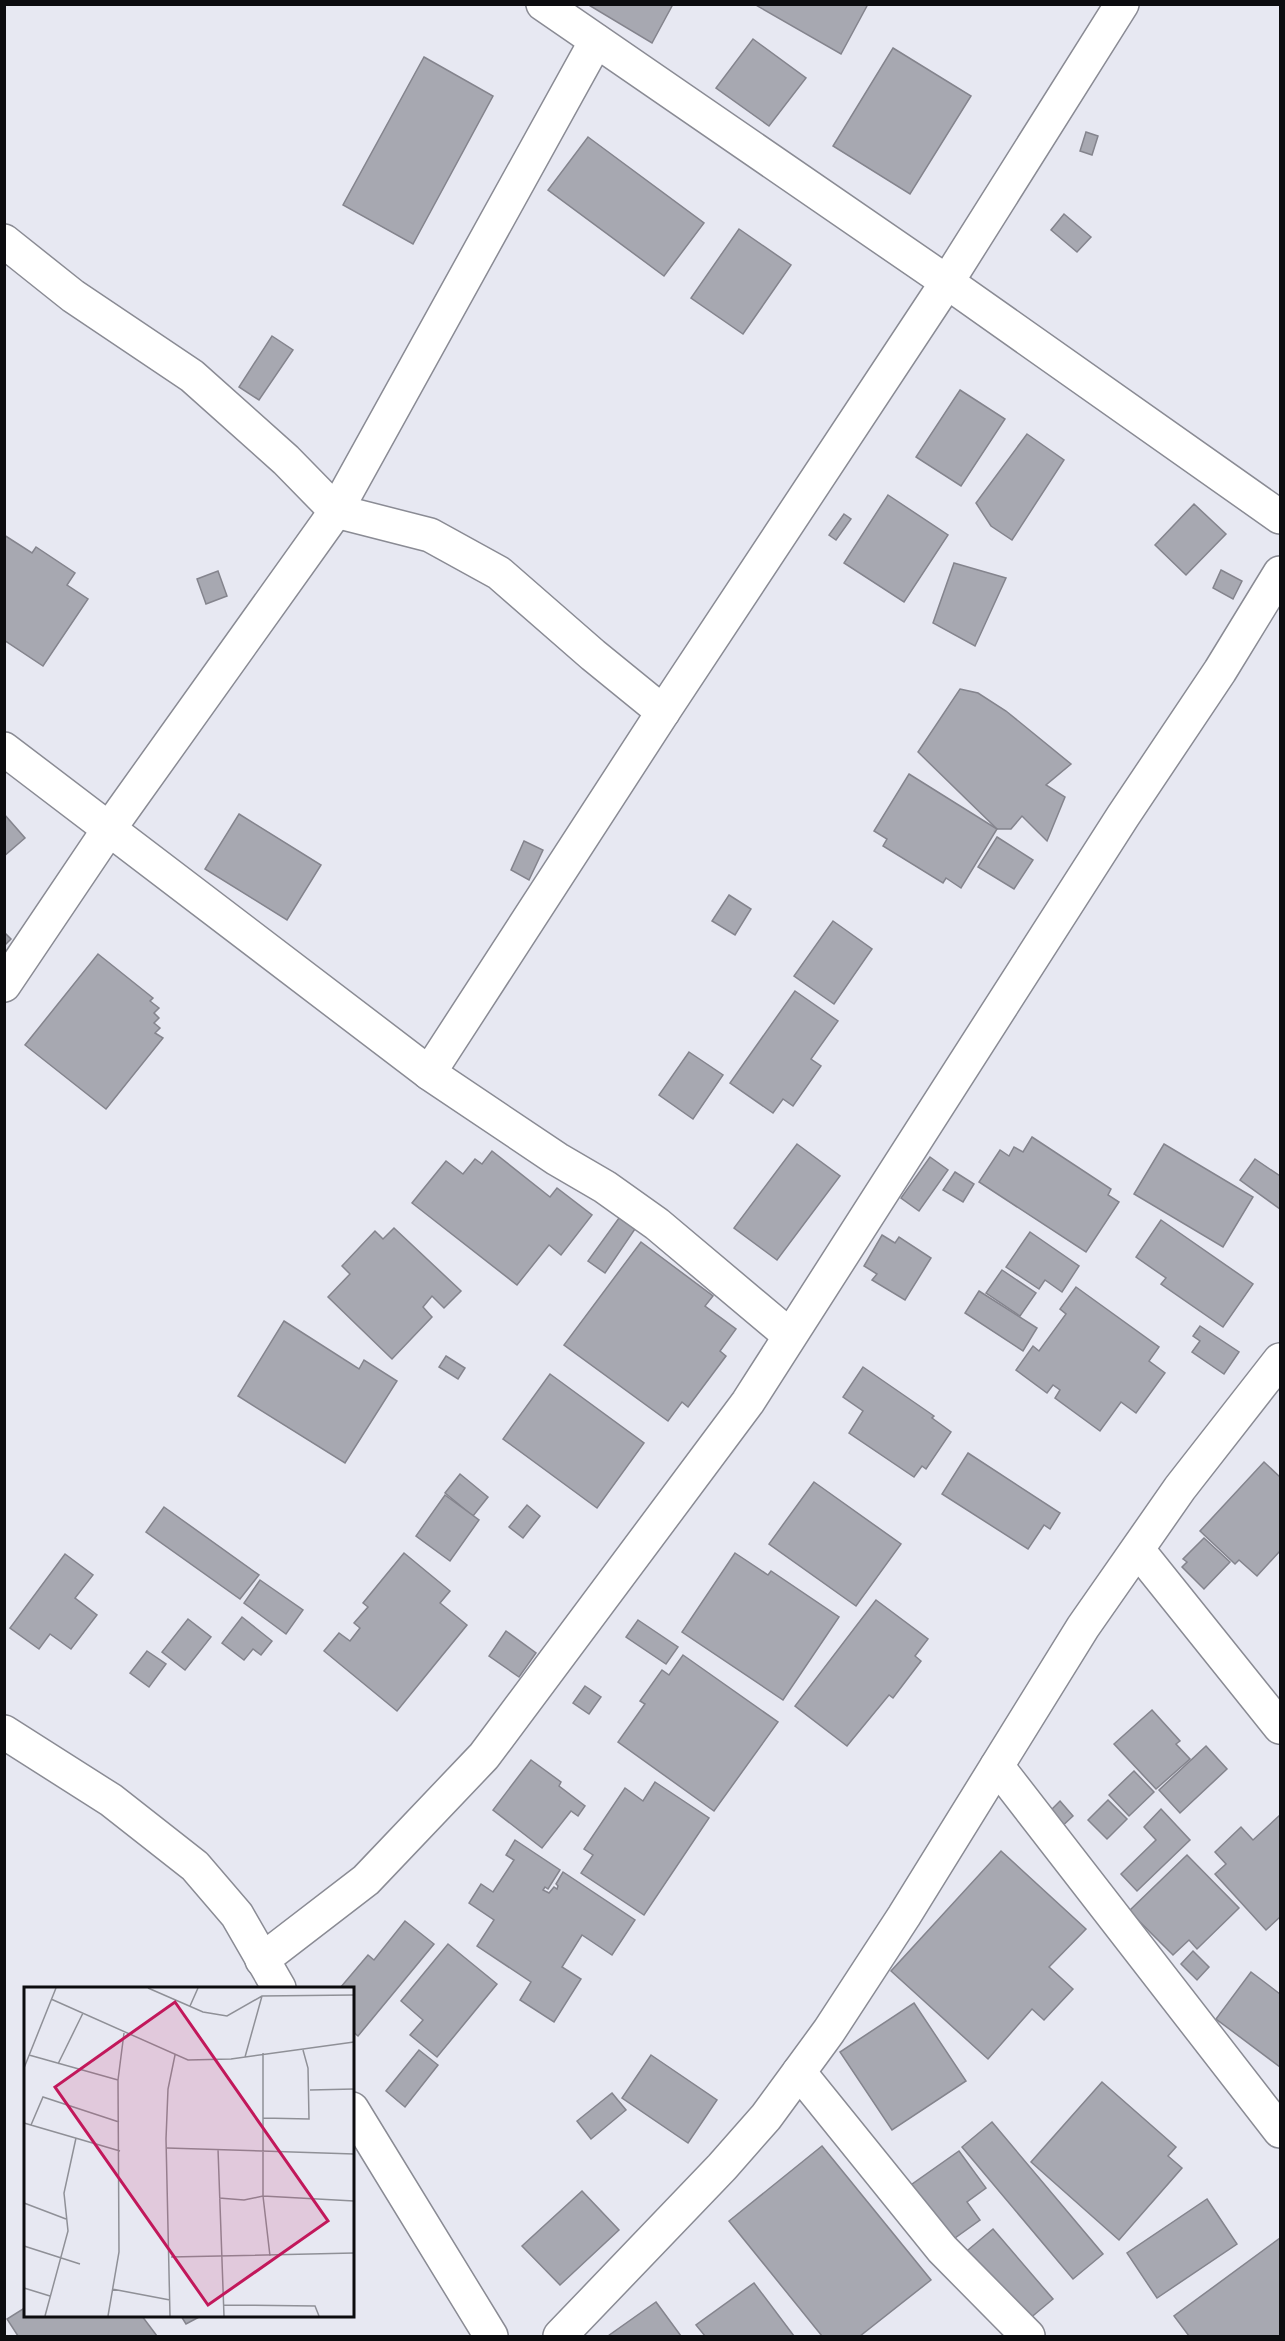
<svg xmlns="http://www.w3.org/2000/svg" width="1285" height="2341" font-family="'Roboto Condensed',sans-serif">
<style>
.building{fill:#a7a8b1;stroke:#84848d;stroke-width:1.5}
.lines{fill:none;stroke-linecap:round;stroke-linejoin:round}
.minor-casing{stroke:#8a8b94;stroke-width:36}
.minor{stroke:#fff;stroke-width:33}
.inset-road{fill:none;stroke:#8f9097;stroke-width:1.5}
.view{fill:#c2185b;fill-opacity:0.15;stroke:#c2185b;stroke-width:3}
.inset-edge{fill:none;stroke:#0c0c0f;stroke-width:3}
</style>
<rect width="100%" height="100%" fill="#e7e8f2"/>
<g class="building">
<path d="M587,4H669L672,6L652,43Z"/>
<path d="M754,4H868L841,54Z"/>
<path d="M753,39L806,78L769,126L716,88Z"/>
<path d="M893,48L971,96L910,194L833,146Z"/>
<path d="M424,57L493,96L413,244L343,205Z"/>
<path d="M1086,132L1098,136L1092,155L1080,151Z"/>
<path d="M588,137L704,223L664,276L548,190Z"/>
<path d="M1064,214L1091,237L1077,252L1051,230Z"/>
<path d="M739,229L791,265L743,334L691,298Z"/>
<path d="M272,336L293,350L259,400L239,387Z"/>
<path d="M960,390L1005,419L961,486L916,457Z"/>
<path d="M1027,434L1064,460L1012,540L991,526L976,503Z"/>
<path d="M888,495L948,535L904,602L844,563Z"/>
<path d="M1194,504L1226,534L1186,575L1155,545Z"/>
<path d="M844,514L851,519L836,540L829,535Z"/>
<path d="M4,535L32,553L36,547L75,573L67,585L88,599L43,666L4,640Z"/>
<path d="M954,563L1006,578L975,646L933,623Z"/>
<path d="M1221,570L1242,581L1233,599L1213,588Z"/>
<path d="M218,571L227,596L206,604L197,579Z"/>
<path d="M960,689L978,693L1006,711L1071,764L1046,785L1065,797L1047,841L1022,816L1011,829H997L918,752Z"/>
<path d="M909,774L997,829L961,888L946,878L943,883L883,846L887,839L874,831Z"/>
<path d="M4,814L25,838L4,856Z"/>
<path d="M239,814L321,865L287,920L205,869Z"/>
<path d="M997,837L1033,860L1014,889L978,867Z"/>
<path d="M524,841L543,850L529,880L511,870Z"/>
<path d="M729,895L751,909L735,935L712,921Z"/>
<path d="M833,921L872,949L834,1004L794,976Z"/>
<path d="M4,932L11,939L4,946Z"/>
<path d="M98,954L153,998L150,1001L159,1008L154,1013L159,1018L154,1023L160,1028L155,1033L163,1038L106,1109L25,1045Z"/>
<path d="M795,991L838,1021L811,1059L821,1066L793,1106L783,1099L773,1113L730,1083Z"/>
<path d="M689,1052L723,1075L693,1119L659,1095Z"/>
<path d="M1032,1137L1111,1189L1108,1195L1119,1202L1086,1252L979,1182L1000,1150L1009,1156L1014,1147L1023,1152Z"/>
<path d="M797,1144L840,1176L777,1260L734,1228Z"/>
<path d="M1164,1144L1253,1197L1223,1247L1134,1194Z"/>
<path d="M492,1151L550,1197L557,1188L592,1215L561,1255L549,1245L517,1285L412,1203L446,1161L463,1174L475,1159L482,1164Z"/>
<path d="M930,1157L948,1170L919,1211L901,1198Z"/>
<path d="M1255,1159L1280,1176V1209L1240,1180Z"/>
<path d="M955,1172L974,1184L963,1202L943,1190Z"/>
<path d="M619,1218L635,1229L605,1273L588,1261Z"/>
<path d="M1161,1220L1253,1284L1223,1327L1161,1284L1166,1278L1136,1257Z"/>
<path d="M394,1228L461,1291L444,1308L432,1296L423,1307L432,1317L392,1359L328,1297L350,1274L342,1266L375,1231L383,1239Z"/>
<path d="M1030,1232L1079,1266L1062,1292L1045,1280L1039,1289L1006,1267Z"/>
<path d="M882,1235L895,1243L899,1237L931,1258L905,1300L872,1280L877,1274L864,1266Z"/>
<path d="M641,1242L713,1296L705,1306L736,1329L720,1351L726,1356L688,1407L682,1402L668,1421L564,1345Z"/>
<path d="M1002,1270L1036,1293L1020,1316L986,1293Z"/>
<path d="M1076,1287L1159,1347L1149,1361L1165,1373L1136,1413L1121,1402L1100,1431L1055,1398L1060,1390L1053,1385L1047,1393L1016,1370L1033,1346L1039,1351L1066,1314L1060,1309Z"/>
<path d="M979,1291L1037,1328L1023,1351L965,1313Z"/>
<path d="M284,1321L359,1369L364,1360L397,1381L345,1463L238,1396Z"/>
<path d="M1200,1326L1239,1352L1224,1374L1192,1352L1200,1341L1193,1336Z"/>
<path d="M446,1356L465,1368L458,1379L439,1367Z"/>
<path d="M863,1367L934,1416L932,1418L951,1432L926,1469L922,1466L914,1477L849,1433L863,1411L843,1397Z"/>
<path d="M550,1374L644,1443L597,1508L503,1439Z"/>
<path d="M968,1453L1060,1513L1050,1529L1044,1525L1028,1549L942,1494Z"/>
<path d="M1264,1462L1280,1477V1551L1257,1576L1239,1560L1235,1564L1200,1531Z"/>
<path d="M460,1474L488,1497L473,1516L445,1493Z"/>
<path d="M814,1482L901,1544L856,1606L769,1544Z"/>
<path d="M445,1495L479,1520L450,1561L416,1536Z"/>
<path d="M527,1505L540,1516L523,1538L509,1527Z"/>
<path d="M164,1507L259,1575L240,1599L146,1532Z"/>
<path d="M1204,1538L1230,1562L1204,1589L1182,1567L1187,1562L1183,1559Z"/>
<path d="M404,1553L450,1591L440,1603L467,1625L397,1711L324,1651L339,1633L350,1641L360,1628L354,1623L368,1607L363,1603Z"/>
<path d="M735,1553L768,1575L771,1571L839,1617L783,1700L682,1632Z"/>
<path d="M65,1554L93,1575L75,1598L97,1615L71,1649L50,1634L39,1649L10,1628Z"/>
<path d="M260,1580L303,1610L286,1634L244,1603Z"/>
<path d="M876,1600L928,1639L915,1656L921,1661L893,1698L889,1695L847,1746L795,1706Z"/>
<path d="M242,1617L272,1641L261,1655L253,1649L244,1660L222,1643Z"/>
<path d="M188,1619L211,1637L185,1670L162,1652Z"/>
<path d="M638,1620L678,1647L666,1664L626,1637Z"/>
<path d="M506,1631L536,1653L519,1677L489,1656Z"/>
<path d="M147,1651L166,1664L149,1687L130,1673Z"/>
<path d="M683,1655L778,1722L714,1811L618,1742L645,1704L640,1701L662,1670L669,1675Z"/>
<path d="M585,1686L601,1697L589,1714L573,1703Z"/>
<path d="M1152,1710L1180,1741L1176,1744L1190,1759L1156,1789L1114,1744Z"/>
<path d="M1206,1746L1227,1769L1180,1813L1159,1790Z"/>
<path d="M531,1760L561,1782L559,1786L585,1806L578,1816L571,1811L542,1848L493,1810Z"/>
<path d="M1134,1771L1154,1792L1129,1816L1109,1795Z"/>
<path d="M655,1782L709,1818L644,1915L581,1873L593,1855L584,1849L625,1788L643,1801Z"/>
<path d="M1108,1800L1127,1819L1107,1839L1088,1820Z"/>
<path d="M1060,1801L1073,1816L1057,1831L1044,1817Z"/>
<path d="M1161,1809L1190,1840L1137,1891L1121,1874L1156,1840L1144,1827Z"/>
<path d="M1280,1815V1917L1266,1930L1215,1874L1226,1864L1215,1852L1241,1827L1253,1840Z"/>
<path d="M515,1840L560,1870L548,1889L545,1887L543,1890L549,1893L554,1887L557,1889L558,1886L556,1884L563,1872L635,1920L612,1955L582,1935L562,1967L581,1979L554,2022L520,2000L531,1982L477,1946L494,1920L469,1903L481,1884L493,1892L514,1860L506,1855Z"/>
<path d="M1001,1851L1086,1929L1049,1967L1073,1989L1044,2020L1032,2009L988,2059L891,1971Z"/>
<path d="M1187,1855L1239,1908L1197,1949L1189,1940L1173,1955L1129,1911Z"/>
<path d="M405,1921L434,1944L358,2036L352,2031V1988H340L368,1955L374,1960Z"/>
<path d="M448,1944L497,1984L437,2057L410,2035L423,2020L401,2001Z"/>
<path d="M1193,1951L1209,1967L1197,1980L1181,1964Z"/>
<path d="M1251,1972L1280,1994V2067L1216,2019Z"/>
<path d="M914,2003L966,2081L892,2130L840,2052Z"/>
<path d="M419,2050L438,2065L405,2107L386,2091Z"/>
<path d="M651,2055L717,2100L688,2143L622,2098Z"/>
<path d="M1102,2082L1176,2147L1168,2156L1182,2168L1119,2240L1031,2162Z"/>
<path d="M612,2093L626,2110L591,2139L577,2121Z"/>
<path d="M992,2122L1103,2254L1073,2279L962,2147Z"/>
<path d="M822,2146L931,2280L860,2336H822L729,2221Z"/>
<path d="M959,2151L986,2188L967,2202L980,2220L948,2243L908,2187Z"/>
<path d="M582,2191L619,2230L560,2285L522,2246Z"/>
<path d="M1207,2199L1237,2244L1157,2298L1127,2253Z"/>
<path d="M993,2229L1053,2299L1022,2325L962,2255Z"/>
<path d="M1280,2238V2336H1189L1174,2316Z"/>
<path d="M754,2283L794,2336H705L696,2325Z"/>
<path d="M656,2302L681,2336H608Z"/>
<path d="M26,2307V2316H142L157,2336H18L7,2319Z"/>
<path d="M181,2316H201L186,2324Z"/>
</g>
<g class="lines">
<g class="minor-casing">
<g id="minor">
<path d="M543,4L947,282L1280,517"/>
<path d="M4,241L73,296L192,376L286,460L336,511L430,535L499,573L593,655L663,712"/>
<path d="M4,749L429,1073L557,1159L605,1187L657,1224L789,1335"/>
<path d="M4,985L109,829L336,511L596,41"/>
<path d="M429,1073L663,712L947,282L1122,4"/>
<path d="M1138,1550L1280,1727"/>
<path d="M4,1732L111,1800L195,1866L237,1915L279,1988"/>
<path d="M997,1766L1280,2131"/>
<path d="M262,1960L366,1880L484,1756L748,1402L1123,816L1220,671L1280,573"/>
<path d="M799,2072L942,2249L1028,2336"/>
<path d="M352,2109L491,2336"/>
<path d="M560,2336L722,2167L766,2117L799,2072L829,2031L904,1916L1083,1627L1180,1488L1280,1360"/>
</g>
</g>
<use href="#minor" class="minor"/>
</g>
<g transform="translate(24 1987)">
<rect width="330" height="330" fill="#e7e8f2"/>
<path class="inset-road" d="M124,1L179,25L203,29L238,9L330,8M27,12L164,73L207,72L330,55M166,19L174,1M239,66V209L246,269M5,68L94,93M221,70L238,9M34,77L59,26M0,81L32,1M286,103L330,102M239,131L285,132L284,81L279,63M0,136L96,164M7,138L19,110L95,135M143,161L330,167M194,162L200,329M195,211L220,213L239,209L330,214M0,216L42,232M0,259L56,277M147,270L330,266M0,301L26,309M88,302L146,313M200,318L291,319L295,329M21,329L44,244L40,206L52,151M84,329L95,265L94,93L100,46M146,329L142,152L144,102L151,68"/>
<path class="view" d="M151,15L304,234L184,318L31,100Z"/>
<rect width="330" height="330" class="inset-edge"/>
</g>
<rect width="1285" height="2341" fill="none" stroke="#0c0c0f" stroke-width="12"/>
</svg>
